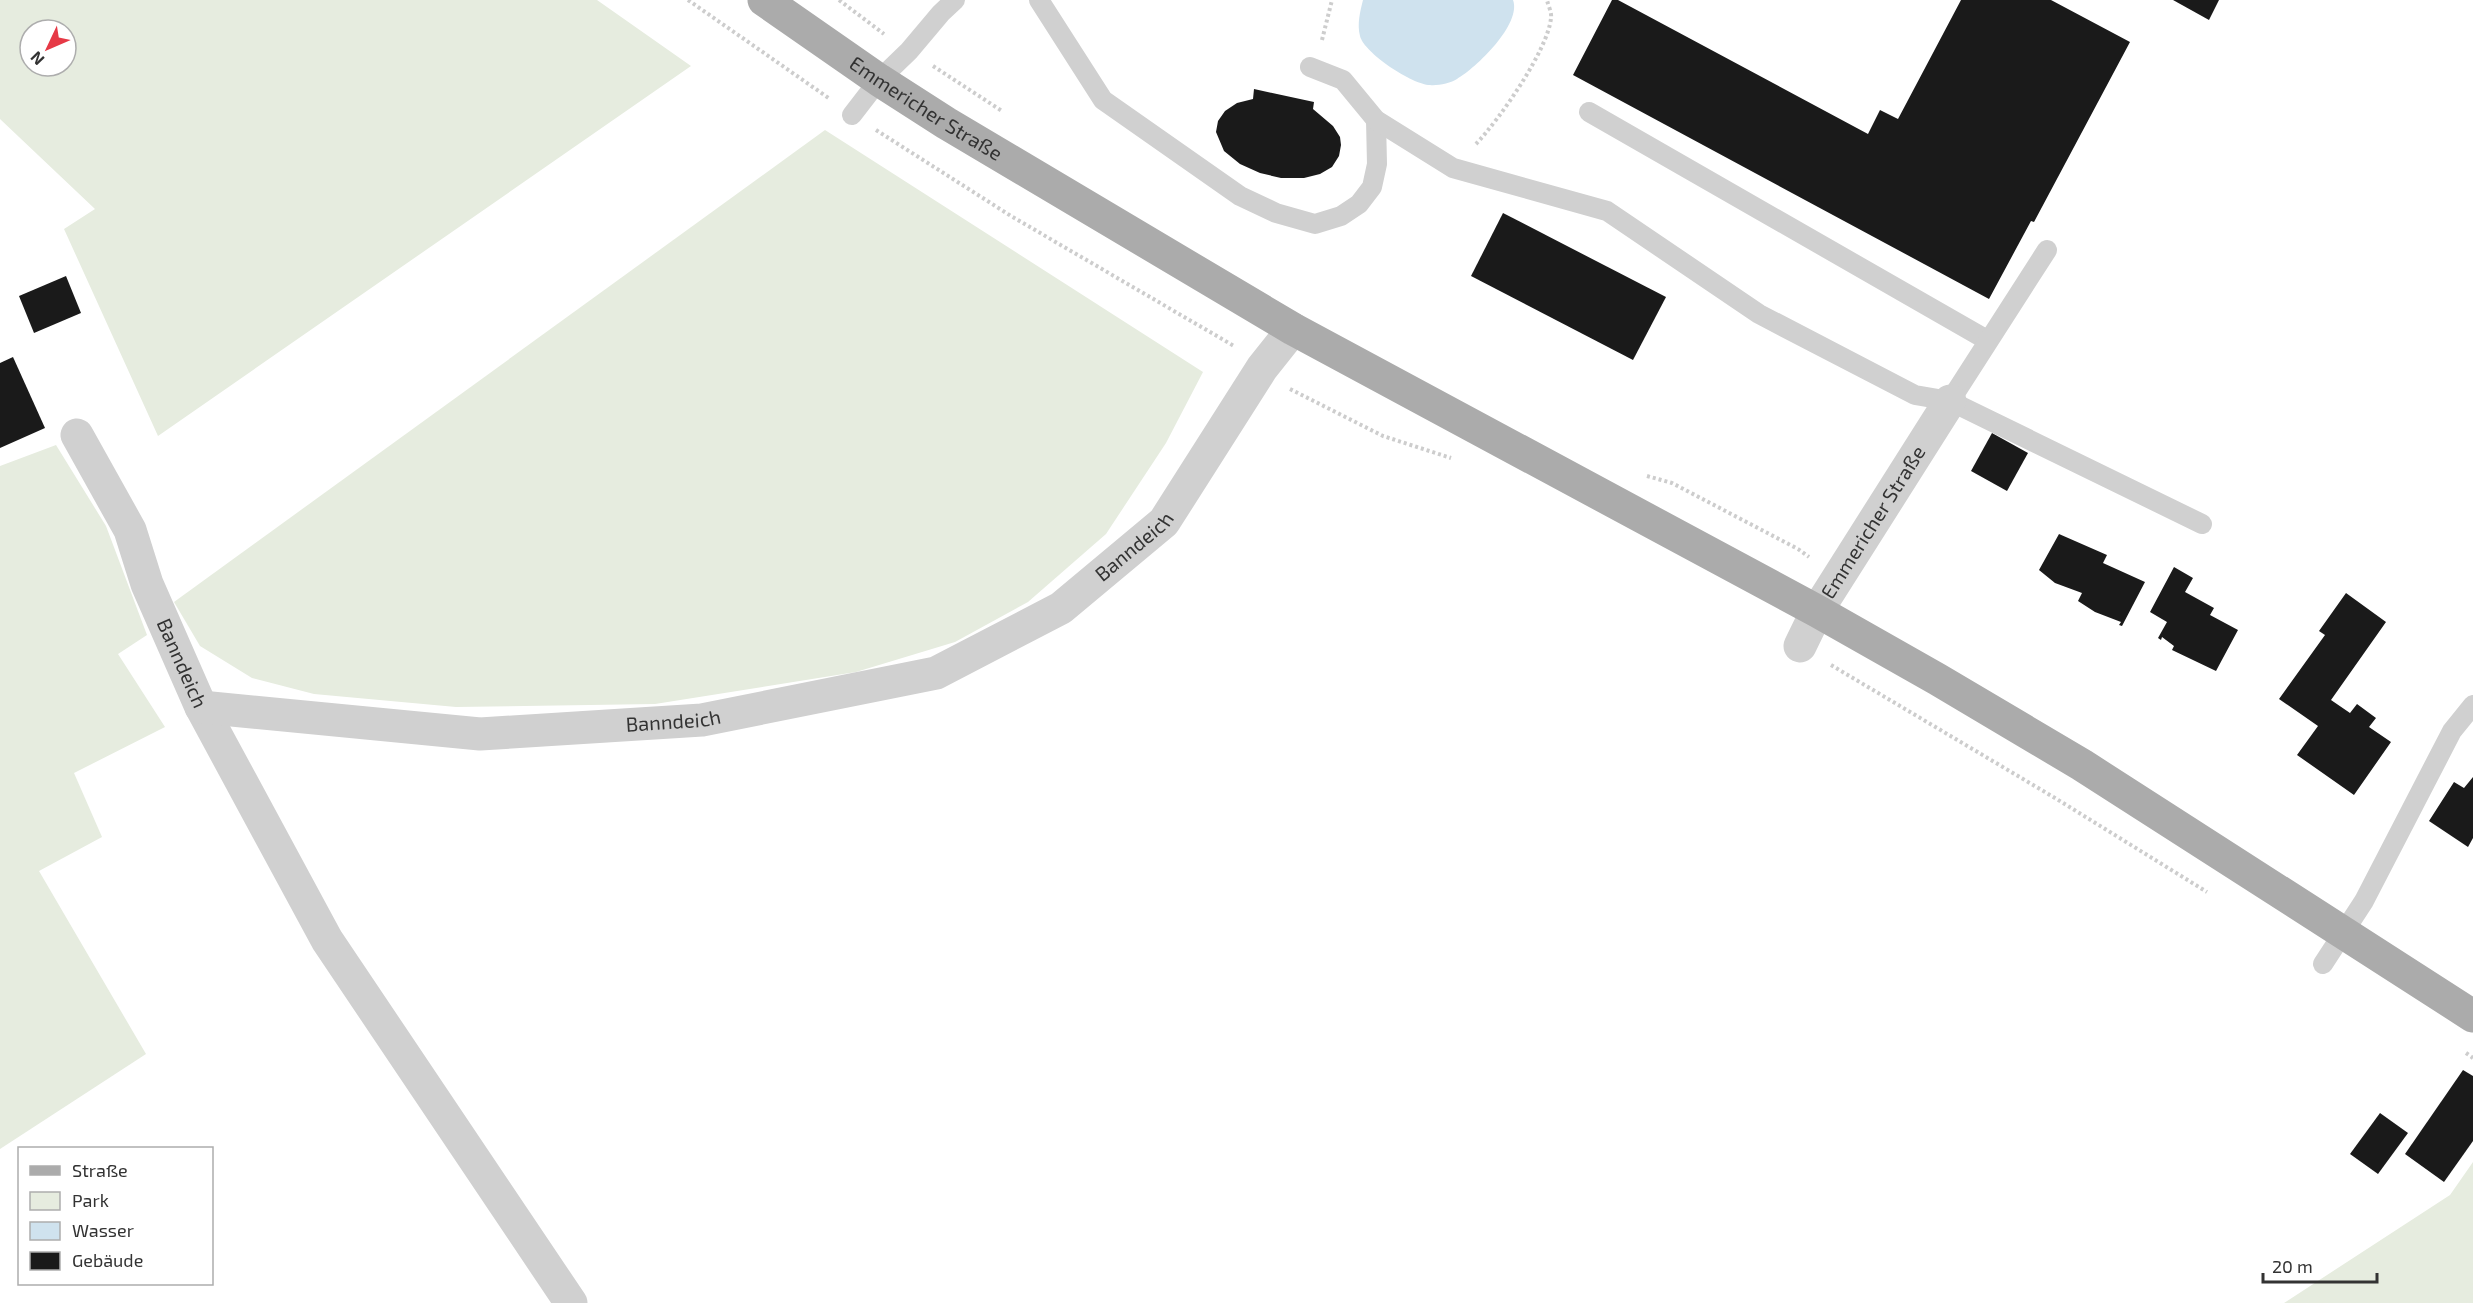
<svg xmlns="http://www.w3.org/2000/svg" width="2473" height="1303" font-family="'Exo 2',sans-serif">
<style>
.green{fill:#e6ecdf;fill-rule:evenodd}
.water{fill:#cfe2ee}
.building{fill:#1a1a1a}
.lines{fill:none;stroke-linecap:round;stroke-linejoin:round}
.path{stroke:#cdcdcd;stroke-width:4;stroke-dasharray:3 3;stroke-linecap:butt}
.service{stroke:#d0d0d0;stroke-width:20}
.minor{stroke:#d0d0d0;stroke-width:33}
.primary{stroke:#ababab;stroke-width:33}
.labels{text-anchor:middle;stroke-width:6;stroke-linejoin:round;paint-order:stroke}
.street-label{font-size:20px;fill:#333;stroke:#fff}
</style>
<rect width="100%" height="100%" fill="#fff"/>
<g class="green">
<path d="M0,0H597L691,66L158,436L64,229L95,209L0,119ZM30,30H66V66H30Z"/>
<path d="M825,130L1203,372L1166,443L1106,534L1028,602L955,642L856,672L655,704L456,707L314,694L252,678L200,646L174,602Z"/>
<path d="M56,445L106,526L147,635L118,654L165,727L74,773L102,837L39,871L146,1054L0,1149V466Z"/>
<path d="M2473,1162V1303H2284L2450,1195Z"/>
</g>
<path class="water" d="M1363,0H1513C1522,24 1476,68 1457,79C1451,83 1437,86 1430,85C1413,85 1364,53 1360,36C1357,24 1360,12 1363,0Z"/>
<g class="building">
<path d="M1612,0H1618L1868,134L1880,110L1898,119L1961,0H2051L2130,42L2034,222L2031,221L1989,299L1573,75Z"/>
<path d="M2173,0H2219L2209,20Z"/>
<path d="M1254,89L1314,102L1313,109L1333,126L1340,137L1341,145L1339,156L1332,167L1320,174L1304,178H1281L1260,173L1240,164L1224,151L1216,132L1218,121L1225,111L1237,103L1253,99Z"/>
<path d="M1503,213L1666,297L1633,360L1471,276Z"/>
<path d="M66,276L81,313L34,333L19,296Z"/>
<path d="M13,357L45,428L0,448V363Z"/>
<path d="M1992,433L2028,453L2007,491L1971,471Z"/>
<path d="M2059,534L2107,555L2103,563L2145,582L2122,626L2119,625L2121,622L2095,612L2078,601L2082,593L2055,583L2039,570Z"/>
<path d="M2174,567L2193,578L2185,592L2214,608L2210,615L2238,630L2216,671L2172,650L2174,646L2162,637L2161,640L2158,638L2167,622L2150,612Z"/>
<path d="M2346,593L2386,622L2331,700L2350,713L2357,704L2376,718L2369,727L2391,742L2354,795L2297,755L2318,726L2279,699L2325,635L2319,631Z"/>
<path d="M2473,777V838L2468,847L2429,821L2454,782L2464,788Z"/>
<path d="M2463,1070L2473,1076V1141L2444,1182L2405,1154Z"/>
<path d="M2380,1113L2408,1133L2378,1174L2350,1154Z"/>
</g>
<g class="lines">
<g class="path">
<path d="M688,0L830,99"/>
<path d="M839,0L884,34"/>
<path d="M1322,40L1332,0"/>
<path d="M933,66L1002,111"/>
<path d="M876,130L1011,216L1234,346"/>
<path d="M1476,144C1499,120 1548,50 1551,18C1552,13 1548,5 1547,0"/>
<path d="M1290,389L1383,436L1451,458"/>
<path d="M1647,476L1672,483L1798,549L1809,557"/>
<path d="M1831,665L2055,798L2207,892"/>
<path d="M2466,1053L2473,1058"/>
</g>
<g class="service">
<path d="M1039,0L1103,100L1240,196L1276,213L1315,224L1341,216L1359,204L1372,187L1377,164L1376,120"/>
<path d="M1310,67L1343,80L1376,120L1453,168L1607,211L1759,314L1915,395L1950,401L2202,524"/>
<path d="M1589,112L1987,340"/>
<path d="M852,115L879,80L909,51L941,13L955,0"/>
<path d="M1950,401L2047,250"/>
<path d="M2323,964L2364,901L2452,731L2473,705"/>
</g>
<g class="minor">
<path id="s1" d="M77,435L130,530L147,584L201,707L327,940L571,1303"/>
<path id="s2" d="M1800,646L1817,611L1950,401"/>
<path id="s3" d="M201,707L480,734L702,720L936,673L1061,608L1164,522L1262,368L1293,329"/>
</g>
<path class="primary" id="s4" d="M764,0L879,80L946,123L1293,329L1817,611L1937,679L2082,765L2473,1016"/>
</g>
<g class="labels">
<g class="street-label">
<text dy="7" stroke="none"><textPath href="#s4" startOffset="195">Emmericher Straße</textPath></text>
<text dy="7" stroke="none"><textPath href="#s2" startOffset="144">Emmericher Straße</textPath></text>
<text dy="7" stroke="none"><textPath href="#s3" startOffset="978">Banndeich</textPath></text>
<text dy="7" stroke="none"><textPath href="#s1" startOffset="252">Banndeich</textPath></text>
<text dy="7" stroke="none"><textPath href="#s3" startOffset="474">Banndeich</textPath></text>
</g>
</g>
<rect x="18" y="1147" width="195" height="138" fill="#ffffff" stroke="#adadad" stroke-width="1.5"/>
<rect x="30" y="1166" width="30" height="9" fill="#ababab" stroke="#adadad" stroke-width="1.5"/>
<text x="72" y="1177" font-size="18" fill="#333333">Straße</text>
<rect x="30" y="1192" width="30" height="18" fill="#e6ecdf" stroke="#adadad" stroke-width="1.5"/>
<text x="72" y="1207" font-size="18" fill="#333333">Park</text>
<rect x="30" y="1222" width="30" height="18" fill="#cfe2ee" stroke="#adadad" stroke-width="1.5"/>
<text x="72" y="1237" font-size="18" fill="#333333">Wasser</text>
<rect x="30" y="1252" width="30" height="18" fill="#1a1a1a" stroke="#adadad" stroke-width="1.5"/>
<text x="72" y="1267" font-size="18" fill="#333333">Gebäude</text>
<g transform="translate(48 48) rotate(226)"><circle r="28" fill="#ffffff" stroke="#adadad" stroke-width="1.5"/>
<path d="M0-4.5L10 22L0 15L-10 22Z" fill="#e63946"/>
<text y="-9" font-size="16" font-weight="bold" text-anchor="middle" fill="#333333">N</text>
</g>
<path d="M2263 1273v9h114v-9" fill="none" stroke="#333333" stroke-width="3"/>
<text x="2272" y="1273" font-size="18" fill="#333333" stroke="#ffffff" stroke-width="4.5" paint-order="stroke">20 m</text>
</svg>
